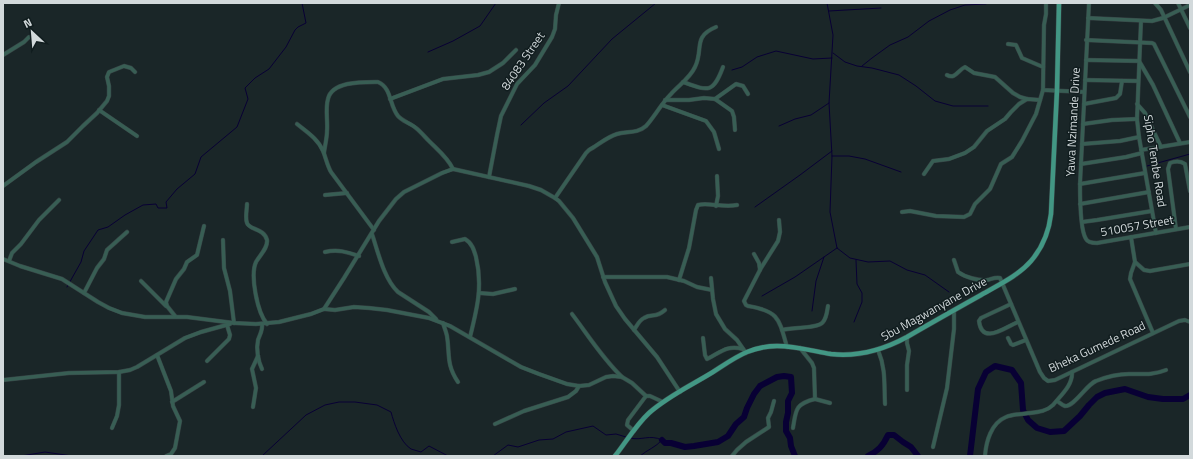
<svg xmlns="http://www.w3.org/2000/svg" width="1193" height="459" font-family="'Titillium Web',sans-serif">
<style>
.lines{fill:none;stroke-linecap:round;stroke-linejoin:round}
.stream{stroke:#080034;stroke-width:1}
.river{stroke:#080034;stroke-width:6}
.minor-casing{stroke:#374345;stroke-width:4.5}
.major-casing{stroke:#374345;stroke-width:5.5}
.minor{stroke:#385e54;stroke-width:3.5}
.major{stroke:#429784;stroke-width:4.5}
.labels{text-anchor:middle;stroke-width:3;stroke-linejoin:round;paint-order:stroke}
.street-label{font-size:12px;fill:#d2d9db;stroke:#111d1f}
</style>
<rect width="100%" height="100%" fill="#1a2628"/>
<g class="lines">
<g class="stream">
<path d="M827,3L833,35L829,103L832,156L830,212L837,248L850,258L868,262L890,261L907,270L925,275L949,292"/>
<path d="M829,11L881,8"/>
<path d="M428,52L453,41L480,26L496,3"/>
<path d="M833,53L845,62L857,66L872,68L899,75L916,86L935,101L953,106H988"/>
<path d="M862,66L872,58L890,45L908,37L929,21L950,10L965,5L986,4"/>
<path d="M732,70L742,67L757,57L776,51L813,59L832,58"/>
<path d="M521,125L544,103L568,86L612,39L656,3"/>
<path d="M779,126L795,119L811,115L829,103"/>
<path d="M832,156H849L865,159L901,172"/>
<path d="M1147,166L1190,154"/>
<path d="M755,207L800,175L832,151"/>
<path d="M67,287L81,262L84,251L98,230L108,227L125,215L143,205L156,204L158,208H167L166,202L177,189L195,174L201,157L237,127L248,99L245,88L255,78L269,69L286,47L295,30L298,27L306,23L302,3"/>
<path d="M762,296L795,277L837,248"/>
<path d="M812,311L816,281L824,257"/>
<path d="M854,322L862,302V293L857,284L856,260"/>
<path d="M630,438C642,441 649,434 662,440C656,447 647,450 640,456"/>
<path d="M21,456L45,452L72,456"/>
<path d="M262,456L306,415L325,405L339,402H355L377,405L391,412C394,423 400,442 411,449C414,450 418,451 421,452L429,446L448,456"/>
<path d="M493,456L508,445L518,447L539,440L553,439L566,432L593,426L606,435L616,434L626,437"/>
</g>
<g class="river">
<path d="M662,440L665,443H671L685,447L694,446L718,442L728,436L736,424L744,417L747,408L754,394L760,386L777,377L784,376L791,377L792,393L788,401V413L786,422V431L790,438L791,446L795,456"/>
<path d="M868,456C878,451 883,446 888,435H894L903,442L911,447L918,456"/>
<path d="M970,456L978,389L986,372L995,366L1012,370L1021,383L1023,410L1028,420L1037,428L1050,432L1064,431L1080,416L1089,405L1097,397L1105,393L1125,389L1148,397L1163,399H1183L1190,395"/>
</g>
<g class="minor-casing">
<g id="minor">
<path d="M1046,3V14L1044,25L1043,90L1084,92"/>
<path d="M1089,3L1080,184C1080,195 1080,230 1086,239C1088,243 1093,243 1097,243L1190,227"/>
<path d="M1155,3L1161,10L1190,72"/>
<path d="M1178,3L1190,28"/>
<path d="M1088,18L1152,21L1163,18L1190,5"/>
<path d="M1141,21L1137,119L1139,137L1156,233"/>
<path d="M1086,40L1152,43L1154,44L1190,117"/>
<path d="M1008,44L1016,45L1022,58L1043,67"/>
<path d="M3,55L24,42L29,37L37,38"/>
<path d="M1086,60L1139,61L1153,85L1180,143"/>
<path d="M947,75C955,80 958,70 965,67L974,73L995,77L1013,93L1020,97L1027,99"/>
<path d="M1085,80L1138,81"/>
<path d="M683,82C708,91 713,94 723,67"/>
<path d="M390,99L443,79L478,75L489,72L503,63L516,50"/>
<path d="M715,99L736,84L743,86L748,94"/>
<path d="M665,100H689L704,98L715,99L732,111L734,117L735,130"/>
<path d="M1084,104L1116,98L1120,94L1122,81"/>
<path d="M1137,104L1145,113L1161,147"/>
<path d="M662,105L706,121L714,132L719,149"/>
<path d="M99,110L137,136"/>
<path d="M297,124C307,132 318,139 323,151C326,158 327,165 331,172L374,230"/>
<path d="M1083,124L1112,120L1137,119"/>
<path d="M1082,144L1120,141L1139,137"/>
<path d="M1141,150L1190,142"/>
<path d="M324,153C325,145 327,138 327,131C328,121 325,109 328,99C332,81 363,82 378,82C392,88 389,105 398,116C402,121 410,123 416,128C421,132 425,137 429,141C438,150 448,158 453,169"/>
<path d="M1081,164L1126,157L1142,153"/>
<path d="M924,174L933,161L949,159L965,153L974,147L987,131L1005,119L1011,112L1019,104L1027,99L1040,100"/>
<path d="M489,177L497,135L501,116L517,84L535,65L552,37L555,29L556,15L559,3"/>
<path d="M1080,184L1145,173"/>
<path d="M3,186L36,162L67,142L83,126L97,113L107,101L109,96V86L107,77L109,72L124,66L131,68L135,72"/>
<path d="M325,195L347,193"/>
<path d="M555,198L586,153L589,150C598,145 607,137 617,134C627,131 637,134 646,126C655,116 661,104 671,94C679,85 690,78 695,67C704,49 692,37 716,27"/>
<path d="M247,204C247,209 245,218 247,223C249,230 264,228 267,240C268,248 260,255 256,262C250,275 257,312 267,324"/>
<path d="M1080,204L1149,192"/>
<path d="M716,206L718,196L717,176"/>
<path d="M902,212L910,211L936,216L964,217L970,214L975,204L990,189L1001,164L1012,157L1022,141L1036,114L1043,90"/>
<path d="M779,220L780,232L778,241L761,268L744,301L746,305L748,306C779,311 779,319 787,347"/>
<path d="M1082,222L1097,220L1152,211"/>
<path d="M1176,229L1168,169L1170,163C1175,161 1181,161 1185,164L1190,191"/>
<path d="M372,234C378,252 384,279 398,292L429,312L436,319"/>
<path d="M1131,237L1135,262L1131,273L1130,279L1153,333"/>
<path d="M223,240L224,268L230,291L234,323"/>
<path d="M452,242L465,239C472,243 474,250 476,257C483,286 477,309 470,337"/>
<path d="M325,252C338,249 347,252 359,256"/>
<path d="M754,254L759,263L760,270"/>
<path d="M3,259L20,266L62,279L98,302L109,308L122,313L145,317H187L234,323L256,324L279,322L311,314L324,309L344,278L379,221L396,199L404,192L442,173L453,169L529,186L541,190L555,198L559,201L573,218L597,257L605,282L616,306L625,319L657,357L680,392"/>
<path d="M954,260L958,272C965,277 978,281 987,280C992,279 995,277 1000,278L1040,372L1044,378L1048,381L1055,380L1179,321L1185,320L1190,322"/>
<path d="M9,261L12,253L21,244L39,220L59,200"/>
<path d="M1135,262L1144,270L1150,271L1190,264"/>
<path d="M603,277H667L684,281L697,287L712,290"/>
<path d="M711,278L713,299L716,314L725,329L737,340L746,353"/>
<path d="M679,280L689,248L696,210L698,205C708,202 723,208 737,205"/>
<path d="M141,281L166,306"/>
<path d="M84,293L97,268L104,259L107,250L127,232"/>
<path d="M479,293L493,294L515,289"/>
<path d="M1011,304L981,318L979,321C982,346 1005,327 1018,322"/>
<path d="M324,309L335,310L354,307L369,308L387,310L429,318L450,326L521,367L539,374L567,384L579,386L589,385L606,377L613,376L622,377L632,383L646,396H650L663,402"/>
<path d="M572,314C588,335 602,358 622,377"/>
<path d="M175,316L167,306L166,302L176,279L184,269L187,262L197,255L204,226"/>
<path d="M443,323C444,327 446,331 447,336C450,355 446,364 458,382"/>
<path d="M262,324C263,330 260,334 258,340C256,349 258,361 262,369"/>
<path d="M634,330C637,326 639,320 644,318C652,313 655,319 665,310"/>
<path d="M782,330C792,327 818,329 823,322C827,317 827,311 828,306"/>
<path d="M703,338L705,355L707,359L709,358C722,351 728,345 743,349"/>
<path d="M1008,338L1011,344L1013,345L1026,340"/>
<path d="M800,348L812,363L814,368L815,399L830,403"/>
<path d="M878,350C886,369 884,384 885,404"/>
<path d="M157,355L171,391L173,406L180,421L175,448L171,454L166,456"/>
<path d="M207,361L229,339L230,335L227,325"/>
<path d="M3,380L69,373L119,372L130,370L137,367L185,338L201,332L230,324"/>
<path d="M907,390V365L909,351L907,343V337"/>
<path d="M1057,401C1059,402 1062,405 1065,406C1074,407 1087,384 1096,381C1106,377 1119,374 1129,374C1143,374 1154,375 1166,370"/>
<path d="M172,402L204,382"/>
<path d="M253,407L256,388L252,369L258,356"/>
<path d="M495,424L524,411L568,397L576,391L579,386"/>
<path d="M112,428L117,416L119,405V372"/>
<path d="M793,428C796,410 795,404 815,399"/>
<path d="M634,431L627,425L628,420L646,396"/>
<path d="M933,447L947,388L954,329V310"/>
<path d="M732,456L737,450L746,442L769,427L768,418L771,412L774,401"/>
<path d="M985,456C986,442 991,423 1006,417C1013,414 1022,414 1030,413C1039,412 1047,411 1053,405C1061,395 1073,385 1072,372"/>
</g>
</g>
<g class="major-casing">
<path id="major" d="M615,456C626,442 636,425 649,413C668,396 692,385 713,372C724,365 735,357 747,352C757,348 767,346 777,346C795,346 813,351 831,354C858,357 883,350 907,337C931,323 956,309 981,295C998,285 1018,276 1031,261C1043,247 1049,231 1051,214L1057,90L1059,3"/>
</g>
<use href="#minor" class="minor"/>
<use href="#major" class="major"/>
</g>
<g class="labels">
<g class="street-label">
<text transform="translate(523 61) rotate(-56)" y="4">84083 Street</text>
<text transform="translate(1073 122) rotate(-87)" y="4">Yawa Nzimande Drive</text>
<text transform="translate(1155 161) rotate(81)" y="4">Sipho Tembe Road</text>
<text transform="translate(1137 226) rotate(-10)" y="4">510057 Street</text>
<text transform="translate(934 309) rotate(-29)" y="4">Sbu Magwanyane Drive</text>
<text transform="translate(1097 347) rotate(-25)" y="4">Bheka Gumede Road</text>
</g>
</g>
<rect width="1193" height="459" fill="none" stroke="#d2d9db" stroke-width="8"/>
<g transform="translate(32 32) rotate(334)" stroke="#111d1f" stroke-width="3" paint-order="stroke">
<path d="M0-3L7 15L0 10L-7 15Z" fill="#d2d9db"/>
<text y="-6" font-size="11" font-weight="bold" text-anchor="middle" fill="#d2d9db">N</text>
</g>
</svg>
